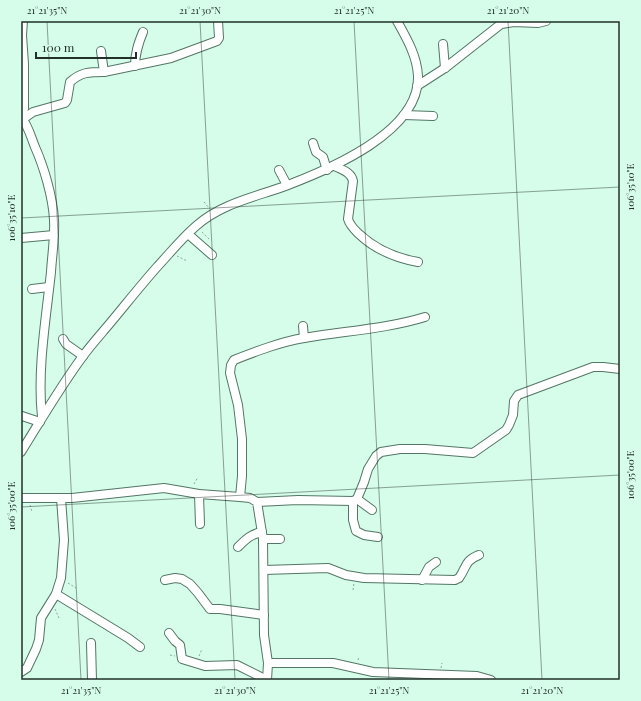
<svg xmlns="http://www.w3.org/2000/svg" width="641" height="701" font-family="'Playfair Display',serif">
<style>
.lines{fill:none;stroke-linecap:round;stroke-linejoin:round}
.minor-casing{stroke:#537666;stroke-width:10}
.path{stroke:#8aa799;stroke-width:1;stroke-dasharray:2 2;stroke-linecap:butt}
.minor{stroke:#fff;stroke-width:8}
.ticks{fill:none;stroke:#213029;stroke-width:1;stroke-opacity:0.45}
.neatline{fill:none;stroke:#213029;stroke-width:1.5}
.ticks-label{font-size:10px;text-anchor:middle;fill:#213029}
</style>
<rect width="100%" height="100%" fill="#d6fcea"/>
<g class="lines">
<g class="minor-casing">
<g id="minor">
<path d="M443,44L445,68"/>
<path d="M101,51L104,72"/>
<path d="M135,66C135,53 138,44 143,32"/>
<path d="M417,86L445,68L501,24L514,22L538,23L546,21"/>
<path d="M404,115L433,116"/>
<path d="M21,116L24,109V64L22,35L23,21"/>
<path d="M21,117C28,125 31,137 35,147C44,167 53,198 54,220C55,237 52,255 51,272C46,319 37,370 42,417"/>
<path d="M23,119L33,112L65,103L67,100L70,82C81,72 89,72 104,72L171,58L217,41L219,38L218,21"/>
<path d="M313,143L316,152L323,157L327,170"/>
<path d="M335,166C342,170 351,172 353,181L348,219C350,226 355,230 359,234C376,250 395,258 418,262"/>
<path d="M279,170L287,185"/>
<path d="M188,234L212,255"/>
<path d="M21,238L54,235"/>
<path d="M32,289L49,287"/>
<path d="M303,326L304,338"/>
<path d="M63,339L66,344L83,356"/>
<path d="M22,416L40,422"/>
<path d="M21,452C41,420 60,387 83,356C91,345 101,334 111,322C126,304 141,285 157,267C170,253 182,238 196,226C222,203 256,197 288,185C330,169 420,132 418,76C417,56 407,39 397,21"/>
<path d="M199,494L200,524"/>
<path d="M240,497L242,476V439L238,405L230,373L231,365L234,360C257,351 280,342 304,338C344,331 386,329 425,317"/>
<path d="M21,498H72L164,488L199,494L240,497L250,498L257,502L263,539L264,635L268,663L267,680"/>
<path d="M357,499L372,510"/>
<path d="M353,501V520L356,531L364,535L378,537"/>
<path d="M257,502L298,500L353,501L357,499L364,482L368,469L376,456L381,452L400,449H425L473,453L506,430L509,425L513,415L514,401L518,395L593,367H603L620,369"/>
<path d="M263,539H280"/>
<path d="M238,547C246,539 251,534 262,532"/>
<path d="M264,570L328,568L346,575L364,578L455,580L459,578C467,567 464,561 479,555"/>
<path d="M165,580L175,578L182,579L190,584L198,593L210,609H220L264,615"/>
<path d="M422,580L429,567L436,562"/>
<path d="M56,594L128,638L140,647"/>
<path d="M169,633L175,641L180,645L182,659L205,666L237,665L267,680"/>
<path d="M91,643L92,680"/>
<path d="M268,663H333L373,672L477,676L491,680"/>
<path d="M21,672L27,668L36,649L39,640L41,618L56,594L61,578L64,540L61,498"/>
</g>
</g>
<g class="path">
<path d="M204,202L209,208"/>
<path d="M202,232L210,240"/>
<path d="M177,256L187,261"/>
<path d="M194,484L198,477"/>
<path d="M30,505L32,512"/>
<path d="M68,583L76,588"/>
<path d="M353,590L354,583"/>
<path d="M55,609L59,618"/>
<path d="M170,655L175,656"/>
<path d="M199,656L202,649"/>
<path d="M358,660L359,657"/>
<path d="M441,668L442,663"/>
</g>
<use href="#minor" class="minor"/>
</g>
<path class="ticks" d="M47,21L81,680M200,21L235,680M354,21L389,680M508,21L542,680M21,218L620,187M21,507L620,475"/>
<rect width="641" height="701" fill="none" stroke="#d6fcea" stroke-width="44"/>
<path d="M36 52v6h100v-6" fill="none" stroke="#213029" stroke-width="2"/>
<text x="42" y="52" font-size="12" fill="#213029" stroke="#d6fcea" stroke-width="3" paint-order="stroke">100 m</text>
<rect x="22" y="22" width="597" height="657" class="neatline"/>
<g class="ticks-label">
<text x="47" y="14">21°21'35"N</text>
<text x="200" y="14">21°21'30"N</text>
<text x="354" y="14">21°21'25"N</text>
<text x="508" y="14">21°21'20"N</text>
<text transform="translate(630 187) rotate(-90)" y="4">106°35'10"E</text>
<text transform="translate(11 218) rotate(-90)" y="4">106°35'10"E</text>
<text transform="translate(630 475) rotate(-90)" y="4">106°35'00"E</text>
<text transform="translate(11 506) rotate(-90)" y="4">106°35'00"E</text>
<text x="81" y="694">21°21'35"N</text>
<text x="235" y="694">21°21'30"N</text>
<text x="389" y="694">21°21'25"N</text>
<text x="542" y="694">21°21'20"N</text>
</g>
</svg>
